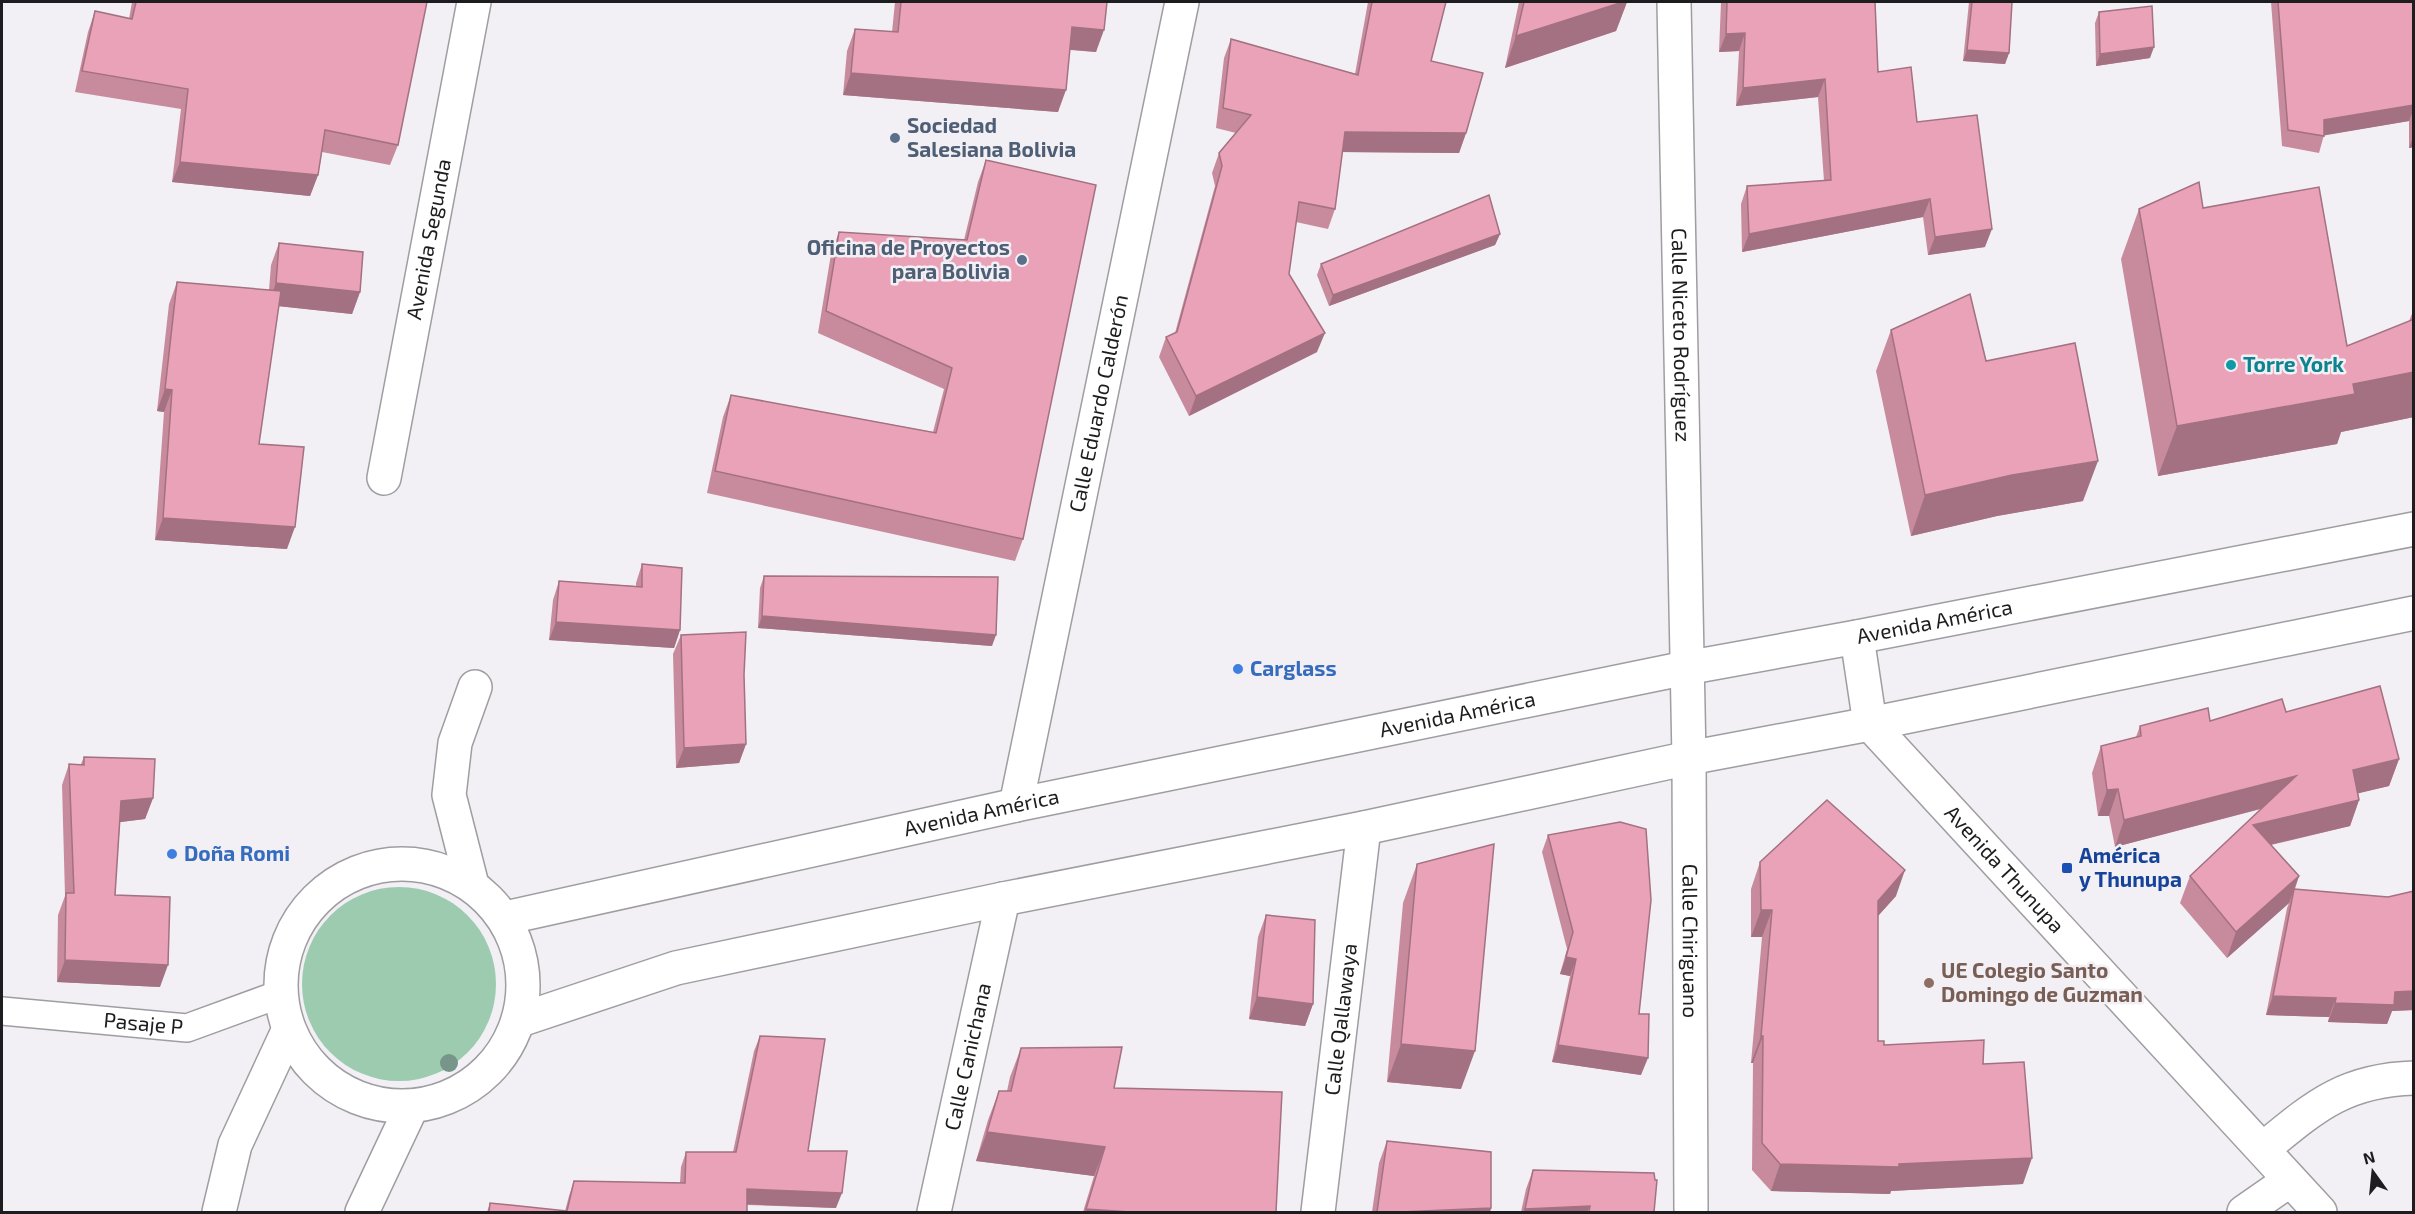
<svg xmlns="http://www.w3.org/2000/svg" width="2415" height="1214" font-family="'Exo 2',sans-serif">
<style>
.green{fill:#9dcbb0}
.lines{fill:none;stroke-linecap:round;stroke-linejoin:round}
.lane-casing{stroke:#9f9da1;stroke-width:30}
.street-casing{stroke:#9f9da1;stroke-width:36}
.secondary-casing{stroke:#9f9da1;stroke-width:36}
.lane{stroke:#fff;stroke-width:27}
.street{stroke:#fff;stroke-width:33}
.secondary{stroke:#fff;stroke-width:33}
.tree{fill:#789589}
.wall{fill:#c88b9e}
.shaded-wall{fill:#a37181}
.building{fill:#e9a2b8;stroke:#a37181;stroke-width:1.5}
.service-dot{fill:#5c6f8a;stroke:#f2f0f5;stroke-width:2}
.culture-dot{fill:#0f9aa8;stroke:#f2f0f5;stroke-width:2}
.shop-dot{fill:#3f7fe0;stroke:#f2f0f5;stroke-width:2}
.transit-dot{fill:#1a4fb4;stroke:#f2f0f5;stroke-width:2}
.education-dot{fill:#8d6e63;stroke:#f2f0f5;stroke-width:2}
.labels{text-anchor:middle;stroke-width:5;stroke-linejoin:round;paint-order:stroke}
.service-label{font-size:21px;font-weight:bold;fill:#4e5e75;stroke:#f2f0f5;text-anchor:start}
.street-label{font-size:21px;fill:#1d1c1e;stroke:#f2f0f5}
.culture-label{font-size:21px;font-weight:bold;fill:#0d838f;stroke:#f2f0f5;text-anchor:start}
.shop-label{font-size:21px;font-weight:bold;fill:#366cbe;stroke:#f2f0f5;text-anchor:start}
.transit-label{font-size:21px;font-weight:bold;fill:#164399;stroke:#f2f0f5;text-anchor:start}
.education-label{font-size:21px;font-weight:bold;fill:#785e54;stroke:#f2f0f5;text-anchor:start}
</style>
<rect width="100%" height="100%" fill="#f2f0f5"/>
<circle class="green" cx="399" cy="984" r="97"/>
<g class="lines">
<g class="lane-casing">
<g id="lane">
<path id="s1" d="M2,1011L187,1028L280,994"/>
</g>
</g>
<g class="street-casing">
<g id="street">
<path id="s2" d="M384,478L474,2"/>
<path id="s3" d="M1016,805L1182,2"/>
<path d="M472,885L449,795L455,743L475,687"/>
<path d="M2263,1149C2314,1107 2344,1080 2414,1078"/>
<path d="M219,1212L235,1145L288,1031"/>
<path d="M362,1212L412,1106"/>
<path id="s4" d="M1318,1212L1364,828"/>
<path d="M2244,1212L2290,1180"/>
</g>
</g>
<g class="secondary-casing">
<g id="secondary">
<path id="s5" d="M1674,2L1689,758L1691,1212"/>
<path id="s6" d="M1857,637L1870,724L2320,1212"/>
<circle cx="402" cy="985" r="121"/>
<path id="s7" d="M505,918L1016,805L1686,668L1857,637L2414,529"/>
<path d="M520,1020L676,968L1003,899L1364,828L1689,758L1870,724L2414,613"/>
<path id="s8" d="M934,1212L1003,899"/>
</g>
</g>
<use href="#lane" class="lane"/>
<use href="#street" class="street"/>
<use href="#secondary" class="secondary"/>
</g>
<circle class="tree" cx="449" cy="1063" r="9"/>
<g class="wall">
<path d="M132,2H424L398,145L390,165L322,152L318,175L310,196L172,182L181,109L75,92L88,32L95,11L129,19Z"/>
<path d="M895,2H1107L1096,52L1070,50L1058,112L843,95L847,51L855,29L892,32Z"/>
<path d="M1368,2H1446L1431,61L1466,133L1459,153L1342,152L1335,209L1328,229L1296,222L1289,274L1317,352L1189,416L1159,357L1166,337L1175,333L1215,186L1212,173L1219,153L1236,133L1216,128L1224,58L1231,39L1355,74Z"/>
<path d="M1519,2H1627L1616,31L1505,68Z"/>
<path d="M1721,2H1875L1878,72L1917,122L1985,247L1928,255L1923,217L1742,252L1741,204L1747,186L1824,181L1818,97L1736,106L1739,51L1719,52Z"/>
<path d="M1969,2H2012L2009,53L2005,64L1963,61Z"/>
<path d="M2271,2H2414V147L2409,148V121L2324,135L2319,153L2282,146Z"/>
<path d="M2099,12L2150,58L2096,66L2095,23Z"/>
<path d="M986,160L1023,539L1015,561L707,493L723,417L731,395L933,432L944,389L818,333L831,254L839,232L964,240L978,182Z"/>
<path d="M2203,208L2347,346L2409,321L2414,309V417L2341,432L2337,444L2158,476L2121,259L2139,209Z"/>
<path d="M1500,234L1495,245L1329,306L1317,275L1321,264Z"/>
<path d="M279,243L360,292L352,314L278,306L259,444L287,549L155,540L164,412L157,411L169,304L177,282L269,290L271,265Z"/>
<path d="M1891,330L1986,361L2083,501L1997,516L1911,536L1876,371Z"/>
<path d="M642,564L680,630L674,648L549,640L553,600L559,581L636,586V583Z"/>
<path d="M764,576L992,646L758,628L760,588Z"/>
<path d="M681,635L744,675L746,744L739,763L676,768L673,654Z"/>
<path d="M2286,712L2399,759L2389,786L2358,793L2359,800L2350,826L2271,845L2299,876L2295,889L2388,897L2414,891V1010L2392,1011L2387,1024L2328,1022L2329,1017L2266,1015L2287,908L2289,903L2227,958L2180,903L2190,876L2261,809L2115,847L2109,816H2098L2092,773L2101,746L2136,737L2140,726L2210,721Z"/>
<path d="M84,757L153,798L145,819L120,822L115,895L160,987L57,982L58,915L65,896L62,785L69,764H81Z"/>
<path d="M1548,835L1639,1014L1641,1075L1552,1062L1570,976L1560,974L1567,949L1542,852Z"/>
<path d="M1760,862L1896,896L1878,916V1041L1884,1045L1983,1064L2023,1184L1891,1191L1890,1194L1771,1191L1752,1170L1753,1063H1751L1762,937H1751V889Z"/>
<path d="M1417,864L1461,1089L1387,1082L1403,903Z"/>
<path d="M1266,915L1313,1004L1305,1026L1249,1019L1258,937Z"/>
<path d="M760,1036L808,1151L836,1208L747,1205V1212H487L490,1203L565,1211L569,1196L574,1181L680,1183L681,1167L686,1152H733L754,1051Z"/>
<path d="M1021,1048L1114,1088L1276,1212H1083L1094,1176L976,1161L988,1120L999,1091H1007L1010,1077Z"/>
<path d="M1387,1141L1491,1208L1490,1212H1372L1379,1163Z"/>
<path d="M1533,1170L1654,1212H1521L1526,1189Z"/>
</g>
<g class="shaded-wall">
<path d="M1623,2H1627L1616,31L1505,68L1516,36Z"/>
<path d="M1072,27L1104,30L1096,52L1064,49Z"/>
<path d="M1745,33L1739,51L1719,52L1726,34Z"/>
<path d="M2154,47L2150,58L2096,66L2100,54Z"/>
<path d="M1967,50L2009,53L2005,64L1963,61Z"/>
<path d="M851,73L1066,90L1058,112L843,95Z"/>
<path d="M1825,79L1818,97L1736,106L1743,88Z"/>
<path d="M2414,105V108L2409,121L2321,136L2324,120Z"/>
<path d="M1345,132L1466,133L1459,153L1338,152Z"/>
<path d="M2414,135V147L2409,148Z"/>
<path d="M180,162L318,175L310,196L172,182Z"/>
<path d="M1930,199L1923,217L1742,252L1749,234Z"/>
<path d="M1992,229L1985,247L1928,255L1935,237Z"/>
<path d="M1500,234L1495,245L1329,306L1333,295Z"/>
<path d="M276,283L360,292L352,314L268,305Z"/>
<path d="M1325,333L1317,352L1189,416L1196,396Z"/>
<path d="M2414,372V417L2341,432L2337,444L2158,476L2177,426L2353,384Z"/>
<path d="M165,389L172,390L164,412L157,411Z"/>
<path d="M2098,461L2083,501L1997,516L1911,536L1925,495L2012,475Z"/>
<path d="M163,518L295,527L287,549L155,540Z"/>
<path d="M762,616L996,635L992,646L758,628Z"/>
<path d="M556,622L680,630L674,648L549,640Z"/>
<path d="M746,744L739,763L676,768L684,748Z"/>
<path d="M2399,759L2389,786L2343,797L2353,770Z"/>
<path d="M2296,776L2286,802L2115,847L2124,820Z"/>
<path d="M2118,789L2109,816H2098L2107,790Z"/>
<path d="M153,798L145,819L113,823L121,801Z"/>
<path d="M2359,800L2350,826L2243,851L2253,825Z"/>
<path d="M1905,870L1896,896L1868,927L1878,901Z"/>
<path d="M2299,876L2289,903L2227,958L2236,932Z"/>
<path d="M1761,910H1772L1762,937H1751Z"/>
<path d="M1566,957L1576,959L1570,976L1560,974Z"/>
<path d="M65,960L168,965L160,987L57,982Z"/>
<path d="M2414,991V1010L2392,1011L2387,1024L2328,1022L2335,1003L2395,992Z"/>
<path d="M2273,996L2336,998L2329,1017L2266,1015Z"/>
<path d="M1257,997L1313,1004L1305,1026L1249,1019Z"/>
<path d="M1761,1036H1763L1753,1063H1751Z"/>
<path d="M1401,1044L1475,1051L1461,1089L1387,1082Z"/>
<path d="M1558,1045L1648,1058L1641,1075L1552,1062Z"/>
<path d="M987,1132L1105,1147L1094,1176L976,1161Z"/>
<path d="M2032,1158L2023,1184L1891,1191L1890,1194L1771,1191L1780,1164H1899Z"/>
<path d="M747,1189L842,1193L836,1208L741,1204Z"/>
<path d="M1590,1206L1587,1212H1523L1525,1209Z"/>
<path d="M1491,1208L1490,1212H1401Z"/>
<path d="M1086,1209L1130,1212H1085Z"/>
</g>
<g class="building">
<path d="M136,2H427L398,145L325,130L318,175L180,162L188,89L82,71L95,11L132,19Z"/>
<path d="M901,2H1107L1104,30L1072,27L1066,90L851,73L855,29L898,32Z"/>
<path d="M1372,2H1446L1431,61L1483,73L1466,133L1345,132L1335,209L1299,202L1289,274L1325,333L1196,396L1166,337L1177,332L1222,166L1219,153L1251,115L1223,108L1231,39L1358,75Z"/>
<path d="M1524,2H1623L1516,36Z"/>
<path d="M1727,2H1875L1878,72L1911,67L1917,122L1977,115L1992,229L1935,237L1930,199L1749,234L1747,186L1831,180L1825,79L1743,88L1745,33L1726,34Z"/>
<path d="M1972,2H2012L2009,53L1967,50Z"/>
<path d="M2278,2H2414V105L2324,120V136L2288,130Z"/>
<path d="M2152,6L2154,47L2100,54L2099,12Z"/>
<path d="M986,160L1096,185L1023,539L715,471L731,395L936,433L952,368L826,311L839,232L967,240Z"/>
<path d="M2199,182L2203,208L2319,187L2347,346L2414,319V372L2353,384L2355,394L2177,426L2139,209Z"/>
<path d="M1489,195L1500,234L1333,295L1321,264Z"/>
<path d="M279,243L363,252L360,292L276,283Z"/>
<path d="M177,282L281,291L259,444L304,447L295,527L163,518L172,390L165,389Z"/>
<path d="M1970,294L1986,361L2075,343L2098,461L2012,475L1925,495L1891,330Z"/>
<path d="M642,564L682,568L680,630L556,622L559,581L642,587Z"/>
<path d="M764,576L998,577L996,635L762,616Z"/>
<path d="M746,632L744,675L746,744L684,748L681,635Z"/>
<path d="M2380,686L2399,759L2353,770L2359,800L2253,825L2299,876L2236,932L2190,876L2296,776L2124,820L2118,789L2107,790L2101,746L2141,736L2140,726L2208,708L2210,721L2282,699L2286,712Z"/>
<path d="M84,757L155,759L153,798L121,801L115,895L170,897L168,965L65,960L66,893H74L69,764L84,765Z"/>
<path d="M1827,800L1905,870L1878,901V1041H1884V1045L1984,1040L1983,1064L2024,1062L2032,1158L1899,1164V1167L1780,1164L1762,1143L1763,1036H1761L1772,910H1761L1760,862Z"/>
<path d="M1620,822L1646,829L1651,900L1639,1014H1649L1648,1058L1558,1045L1576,959L1566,957L1573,932L1548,835Z"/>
<path d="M1494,844L1475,1051L1401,1044L1417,864Z"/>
<path d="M2294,889L2388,897L2414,891V991L2395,992L2394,1005L2335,1003L2336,998L2273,996Z"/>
<path d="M1266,915L1315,920L1313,1004L1257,997Z"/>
<path d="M760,1036L825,1039L808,1151H847L842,1193L747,1189V1212H489L490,1203L567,1211L574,1181L685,1183L686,1152H736Z"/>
<path d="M1122,1047L1114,1088L1282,1092L1276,1212H1130L1086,1209L1105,1147L987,1132L999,1091H1011L1021,1048Z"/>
<path d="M1387,1141L1491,1152V1208L1401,1212H1377Z"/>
<path d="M1533,1170L1654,1173L1655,1180H1657L1654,1212H1589L1590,1206L1525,1209Z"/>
</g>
<g class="service-dot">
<circle cx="895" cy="138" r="6"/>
<circle cx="1022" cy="260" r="6"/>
</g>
<circle class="culture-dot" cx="2231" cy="365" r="6"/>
<g class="shop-dot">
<circle cx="1238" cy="669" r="6"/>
<circle cx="172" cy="854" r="6"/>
</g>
<rect class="transit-dot" x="2061" y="862" width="12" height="12" rx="3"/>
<circle class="education-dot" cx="1929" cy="983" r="6"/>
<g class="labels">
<g class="service-label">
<text x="907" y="133">Sociedad<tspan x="907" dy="24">Salesiana Bolivia</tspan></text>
<text x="1010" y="255" text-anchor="end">Oficina de Proyectos<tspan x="1010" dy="24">para Bolivia</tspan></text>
</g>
<g class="street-label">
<text dy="7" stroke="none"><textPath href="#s2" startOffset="243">Avenida Segunda</textPath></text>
<text dy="7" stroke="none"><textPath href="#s5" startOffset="333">Calle Niceto Rodríguez</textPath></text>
<text dy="7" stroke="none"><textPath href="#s3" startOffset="410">Calle Eduardo Calderón</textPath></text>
<text dy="7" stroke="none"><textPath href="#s7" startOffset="1460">Avenida América</textPath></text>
<text dy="7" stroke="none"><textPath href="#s7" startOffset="974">Avenida América</textPath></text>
<text dy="7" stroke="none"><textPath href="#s7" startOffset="488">Avenida América</textPath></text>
<text dy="7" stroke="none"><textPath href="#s6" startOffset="286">Avenida Thunupa</textPath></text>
<text dy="7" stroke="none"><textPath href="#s5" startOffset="939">Calle Chiriguano</textPath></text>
<text dy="7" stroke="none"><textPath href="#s4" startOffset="194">Calle Qallawaya</textPath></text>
<text dy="7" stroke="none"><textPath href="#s1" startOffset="142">Pasaje P</textPath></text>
<text dy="7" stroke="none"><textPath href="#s8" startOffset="159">Calle Canichana</textPath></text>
</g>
<g class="culture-label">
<text x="2243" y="372">Torre York</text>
</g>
<g class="shop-label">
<text x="1250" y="676">Carglass</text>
<text x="184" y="861">Doña Romi</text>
</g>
<g class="transit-label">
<text x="2079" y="863">América<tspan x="2079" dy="24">y Thunupa</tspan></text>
</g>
<g class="education-label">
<text x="1941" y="978">UE Colegio Santo<tspan x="1941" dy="24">Domingo de Guzman</tspan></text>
</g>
</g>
<rect width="2415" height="1214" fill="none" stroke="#1d1c1e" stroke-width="6"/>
<g transform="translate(2373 1172) rotate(345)" stroke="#f2f0f5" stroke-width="4.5" paint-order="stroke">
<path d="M0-4.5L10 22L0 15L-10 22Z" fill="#1d1c1e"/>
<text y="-9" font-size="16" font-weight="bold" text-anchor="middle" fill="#1d1c1e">N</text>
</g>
</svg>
